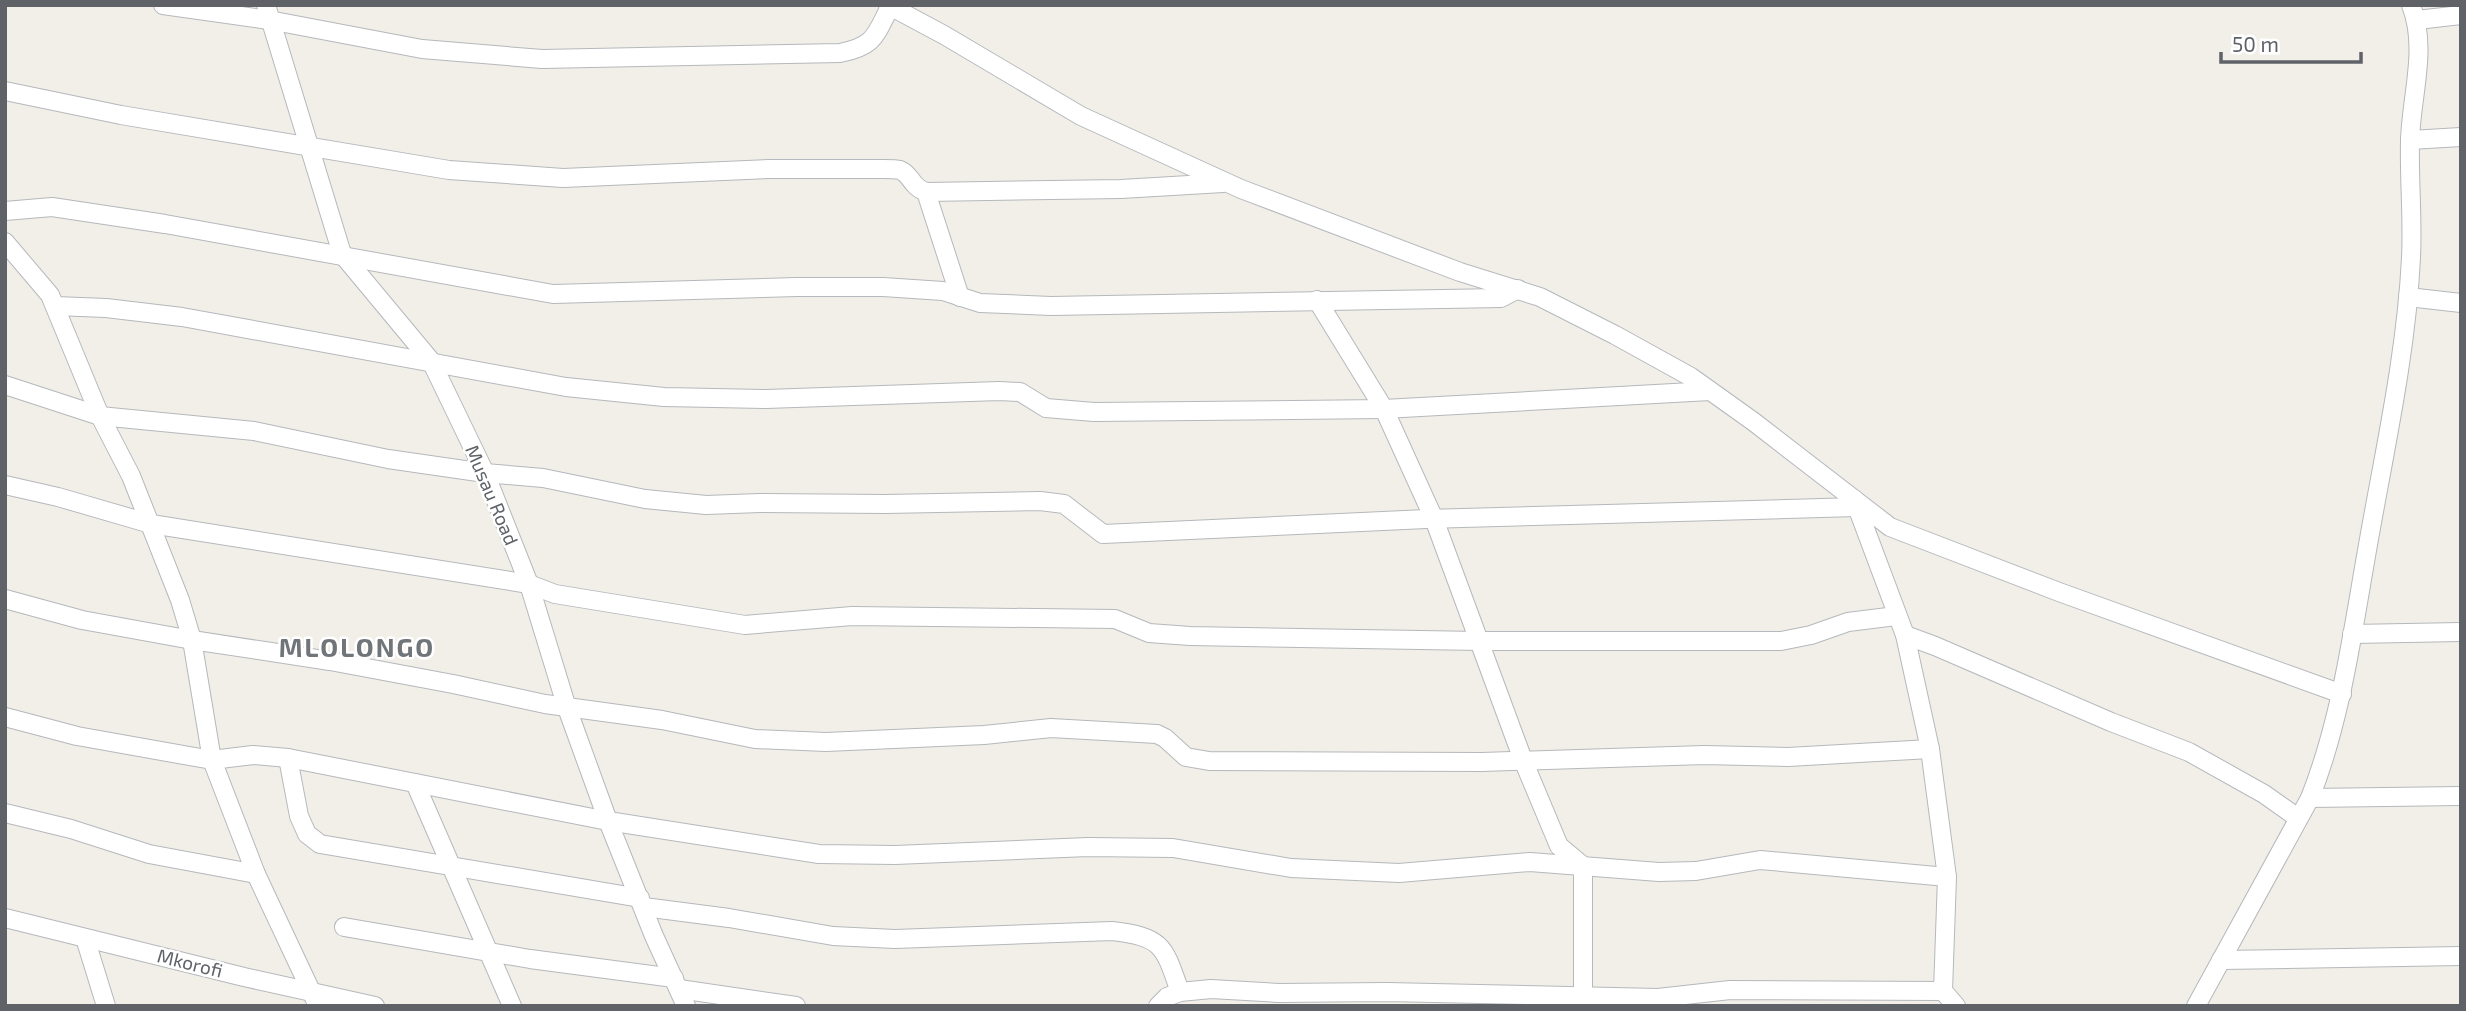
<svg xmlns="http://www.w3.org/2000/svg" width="2466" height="1011" font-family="'Exo 2',sans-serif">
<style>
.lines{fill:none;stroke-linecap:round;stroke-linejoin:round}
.street-casing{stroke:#b5b8bc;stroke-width:20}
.street{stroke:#fff;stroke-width:18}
.labels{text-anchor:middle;stroke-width:5;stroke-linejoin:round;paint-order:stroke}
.street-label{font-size:19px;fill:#5f6368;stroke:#fff}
.district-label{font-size:26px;font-weight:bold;letter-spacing:2px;fill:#70757a;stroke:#fff}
</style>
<rect width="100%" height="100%" fill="#f1efe8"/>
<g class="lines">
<g class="street-casing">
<g id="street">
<path d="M163,5L269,20L422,49L542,59L840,53C876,46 875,35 891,5"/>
<path d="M266,5L342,254L431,361L485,473L529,584L567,708L608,821L654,936L686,1006"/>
<path d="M888,5L944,35L1081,116L1241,189L1460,272L1540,297L1615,335L1691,377L1754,422L1890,527L2059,592L2342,694"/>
<path d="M2417,20L2461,15"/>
<path d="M5,91L121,115L449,170L563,178L769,169H883C888,169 896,169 900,170C912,175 910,186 926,192L1121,189L1223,183"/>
<path d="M2410,140L2461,137"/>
<path d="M926,192L960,297"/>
<path d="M5,211L52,207L165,224L553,294L797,287H883L943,291L980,303L1051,306L1501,298L1518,289"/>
<path d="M5,242L50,295L100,416L131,476L180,600L192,640L212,760L256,874L318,1006"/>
<path d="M2408,297L2461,303"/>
<path d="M1317,300L1384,409L1434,519L1523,760L1559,846L1583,866V997"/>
<path d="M55,306L106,308L182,317L566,387L664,397L766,399L999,391L1020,392L1046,408L1094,412L1384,409L1710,391"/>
<path d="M5,385L100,416L254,431L388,459L485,473L543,478L645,499L706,505L760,503L885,504L1040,501L1064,504L1103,534L1426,519L1857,507"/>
<path d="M5,485L58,497L151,524L529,584L555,594L745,625L852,616L1115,619L1149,633L1190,636L1480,641H1781L1811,635L1848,622L1896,616"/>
<path d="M1854,499L1905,635L1930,749L1947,877L1943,991L1956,1006"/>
<path d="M5,599L82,620L192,640L330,661L453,684L545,704L662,720L755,739L826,742L984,735L1051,728L1157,734L1165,738L1186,757L1209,761L1482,762L1704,755L1788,757L1930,749"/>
<path d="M2352,634L2461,632"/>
<path d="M1905,635L1935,646L2111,722L2189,752L2264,794L2298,818"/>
<path d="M5,717L77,736L212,760L253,755L288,758L608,821L819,854L895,855L1088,847L1173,848L1291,868L1399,873L1530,862L1659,872L1696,871L1760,860L1947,877"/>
<path d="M288,758L299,816L307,834L320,844L640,898"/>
<path d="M415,783L512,1006"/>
<path d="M2310,798L2461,796"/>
<path d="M5,813L71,829L149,854L256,874"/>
<path d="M644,907L729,918L833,936L895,939L1112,931C1163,937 1164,946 1180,992"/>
<path d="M5,918L244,977L375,1006"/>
<path d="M344,927L530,959L674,978"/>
<path d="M85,938L106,1006"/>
<path d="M2221,960L2461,956"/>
<path d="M679,989L796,1006"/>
<path d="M1158,1006L1167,997L1180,992L1211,989L1279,993L1387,992L1658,998L1730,990L1943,991"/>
<path d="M2196,1006L2310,798C2340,722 2351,642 2365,562C2382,461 2406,360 2411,258C2413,219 2409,180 2410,141C2411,96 2428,49 2411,5"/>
</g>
</g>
<use href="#street" class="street"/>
</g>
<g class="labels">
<g class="street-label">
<text transform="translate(492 495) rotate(67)" y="7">Musau Road</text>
<text transform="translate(190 963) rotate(14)" y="7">Mkorofi</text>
</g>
<g class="district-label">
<text x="357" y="657">MLOLONGO</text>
</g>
</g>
<rect width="2466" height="1011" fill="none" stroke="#5f6368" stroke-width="14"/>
<path d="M2221 52v10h140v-10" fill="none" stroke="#5f6368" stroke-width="3.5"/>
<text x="2232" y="52" font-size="21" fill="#5f6368" stroke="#ffffff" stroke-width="5" paint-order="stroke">50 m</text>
</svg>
